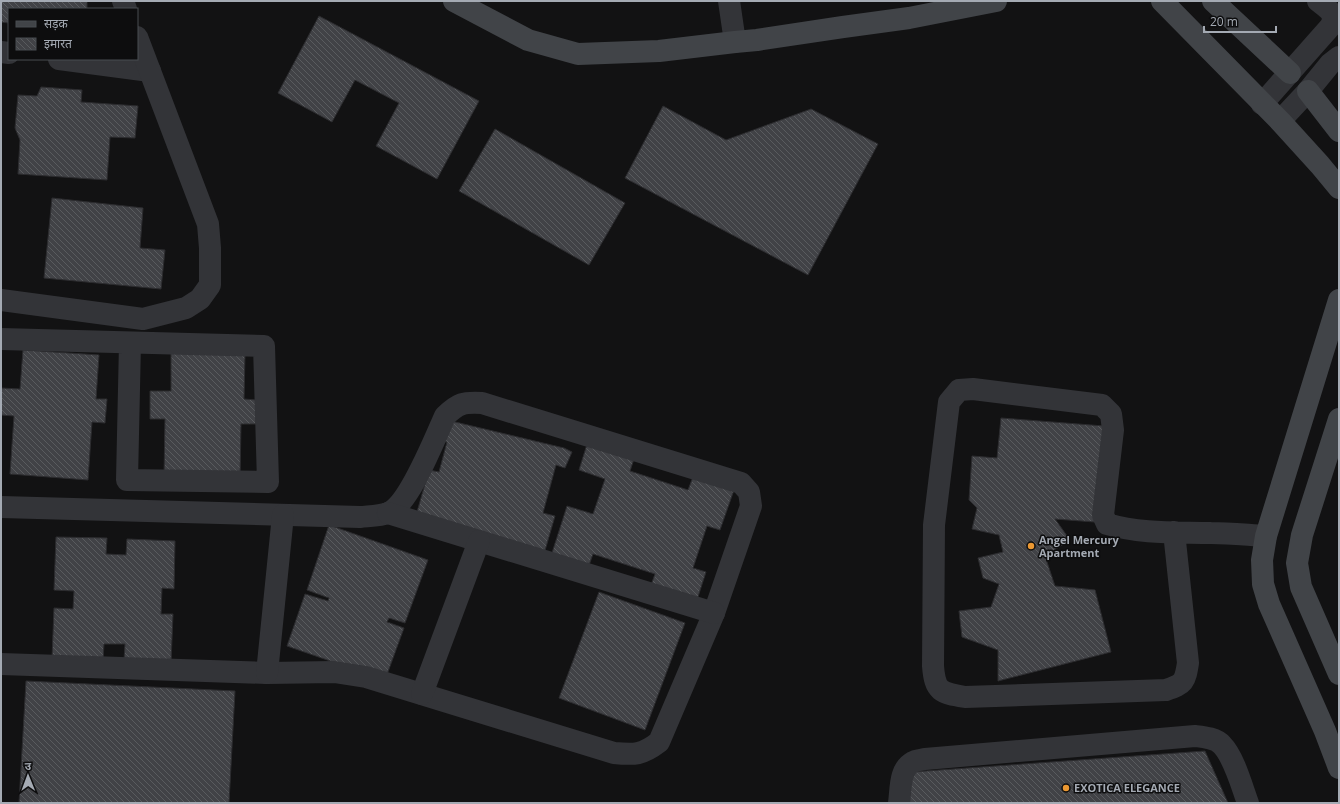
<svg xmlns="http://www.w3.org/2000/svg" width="1340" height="804" font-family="'Open Sans','Noto Sans Devanagari',sans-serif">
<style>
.building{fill:url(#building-back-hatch);stroke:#2c2c2f}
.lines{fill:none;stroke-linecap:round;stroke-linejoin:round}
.street{stroke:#333438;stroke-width:22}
.secondary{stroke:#414448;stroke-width:22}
.poi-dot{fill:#eb9832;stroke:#0d0d0e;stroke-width:1.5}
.labels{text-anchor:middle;stroke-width:3;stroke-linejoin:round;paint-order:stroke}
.poi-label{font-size:11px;font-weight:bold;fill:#a4aab3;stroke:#0d0d0e;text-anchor:start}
</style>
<defs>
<pattern id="building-back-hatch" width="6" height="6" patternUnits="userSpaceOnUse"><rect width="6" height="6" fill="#414246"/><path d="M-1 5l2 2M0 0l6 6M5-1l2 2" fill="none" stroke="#595b5e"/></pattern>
</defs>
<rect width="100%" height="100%" fill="#121213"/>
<g class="building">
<path d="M1,1H87V9H9V23L1,22Z"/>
<path d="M319,16L479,101L437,179L376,146L399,103L355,80L332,122L278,93Z"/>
<path d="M41,87L82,90L81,102L138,106L135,138L110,137L107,180L18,174L20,140L15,128L18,95L37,96Z"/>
<path d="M663,106L726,140L811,109L878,144L808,275L625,178Z"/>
<path d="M495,129L625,203L589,265L459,191Z"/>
<path d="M52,198L143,208L140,248L165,250L161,289L44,278Z"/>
<path d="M23,350L99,355L96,399H107L105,423L92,422L88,480L10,474L14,416L1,415V388L20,389Z"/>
<path d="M171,352L245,354L244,399L257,400L256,424H241L240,478L164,477L165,419H150V391H171Z"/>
<path d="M1001,418L1104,426L1095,522L1055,519L1070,540L1045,556L1055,586L1095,590L1111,652L998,681V650L962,637L959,611L991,607L999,584L983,578L978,558L1003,552L999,535L972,529L977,508L969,500L972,456L997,458Z"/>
<path d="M451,421L564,448L572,452L565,468L556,465L543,513L555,516L544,554L415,519L429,470L439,472L447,442L439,441Z"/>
<path d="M589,438L636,453L630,471L688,490L693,477L734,490L720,530L707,526L693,568L706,572L696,603L650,588L655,574L593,554L588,568L551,556L567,506L593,514L605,479L579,470Z"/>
<path d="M329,525L428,560L405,623L389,618L387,622L404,628L385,680L287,646L305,594L328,601L329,598L307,590Z"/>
<path d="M56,537L107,538L106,554L126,555L127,539L175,541L174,589L162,588L161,614H173L171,663L124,661L125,644H104L103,660L52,659L54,608L73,609L74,591L54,590Z"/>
<path d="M599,592L685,623L645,730L559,698Z"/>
<path d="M26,681L235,691L229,803H19Z"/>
<path d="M1205,751L1228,803H907L912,772Z"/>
</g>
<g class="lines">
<g class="street">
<path d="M123,1L126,9"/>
<path d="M729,1L735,42"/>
<path d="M1,52L9,53"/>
<path d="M59,59L150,71"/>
<path d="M1262,104L1330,27C1338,14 1328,9 1318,1"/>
<path d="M1280,121L1308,91L1330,64L1339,57"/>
<path d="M1,300L143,319L186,308L200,299L210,285V248L208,224L137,37"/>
<path d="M1,339L264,346L268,482L127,480L130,343"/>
<path d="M1,507L360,517C369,516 380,516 388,513C409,505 435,438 445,416C459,403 463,402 482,403L741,483L749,492L751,506L714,613L659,742C642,755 635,755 614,753L366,677L334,672L267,673L1,664"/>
<path d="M388,513L714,613"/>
<path d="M1174,532L1188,663C1185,682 1184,684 1166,690L965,697C941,693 935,692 933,666L934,525L949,402L959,390L973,389L1102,405L1111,414L1113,430L1103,515L1107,524C1141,534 1176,532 1211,533C1229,533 1248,535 1266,536"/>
<path d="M267,673L283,515"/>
<path d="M422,694L479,541"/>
<path d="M899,803C901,790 899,769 913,762C916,760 921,760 925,759L1195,736C1204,737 1216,738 1222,745C1234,757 1242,787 1248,803"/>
</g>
<g class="secondary">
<path d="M454,1L528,40L578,54L659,51L735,42L757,40L843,27L909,18L996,1"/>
<path d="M1162,1L1280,121L1320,165L1339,188"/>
<path d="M1213,1L1290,73"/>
<path d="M1308,91L1339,131"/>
<path d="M1339,300L1266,536L1262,560L1263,584L1269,604L1325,731L1339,768"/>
<path d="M1339,419L1302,535L1297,563L1301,587L1339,674"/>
</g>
</g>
<g class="poi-dot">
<circle cx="1031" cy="546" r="4"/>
<circle cx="1066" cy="788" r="4"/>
</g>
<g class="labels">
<g class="poi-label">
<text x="1039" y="544">Angel Mercury<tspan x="1039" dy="13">Apartment</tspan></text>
<text x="1074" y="792">EXOTICA ELEGANCE</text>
</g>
</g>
<rect width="1340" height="804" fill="none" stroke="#a4aab3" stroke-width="4"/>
<rect x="8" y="8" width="130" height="52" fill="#0d0d0e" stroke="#494c50"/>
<rect x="16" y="21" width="20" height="6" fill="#414448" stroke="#494c50"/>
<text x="44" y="28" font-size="12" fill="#a4aab3">सड़क</text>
<rect x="16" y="38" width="20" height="12" fill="url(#building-back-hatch)" stroke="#494c50"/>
<text x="44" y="48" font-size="12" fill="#a4aab3">इमारत</text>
<g transform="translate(28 776) rotate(359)" stroke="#0d0d0e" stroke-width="3" paint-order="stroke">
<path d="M0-3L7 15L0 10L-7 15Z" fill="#a4aab3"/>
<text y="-6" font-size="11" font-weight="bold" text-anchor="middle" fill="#a4aab3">उ</text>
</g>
<path d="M1204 26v6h72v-6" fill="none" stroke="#a4aab3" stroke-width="2"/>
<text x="1210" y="26" font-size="12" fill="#a4aab3" stroke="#0d0d0e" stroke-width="3" paint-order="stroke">20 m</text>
</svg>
